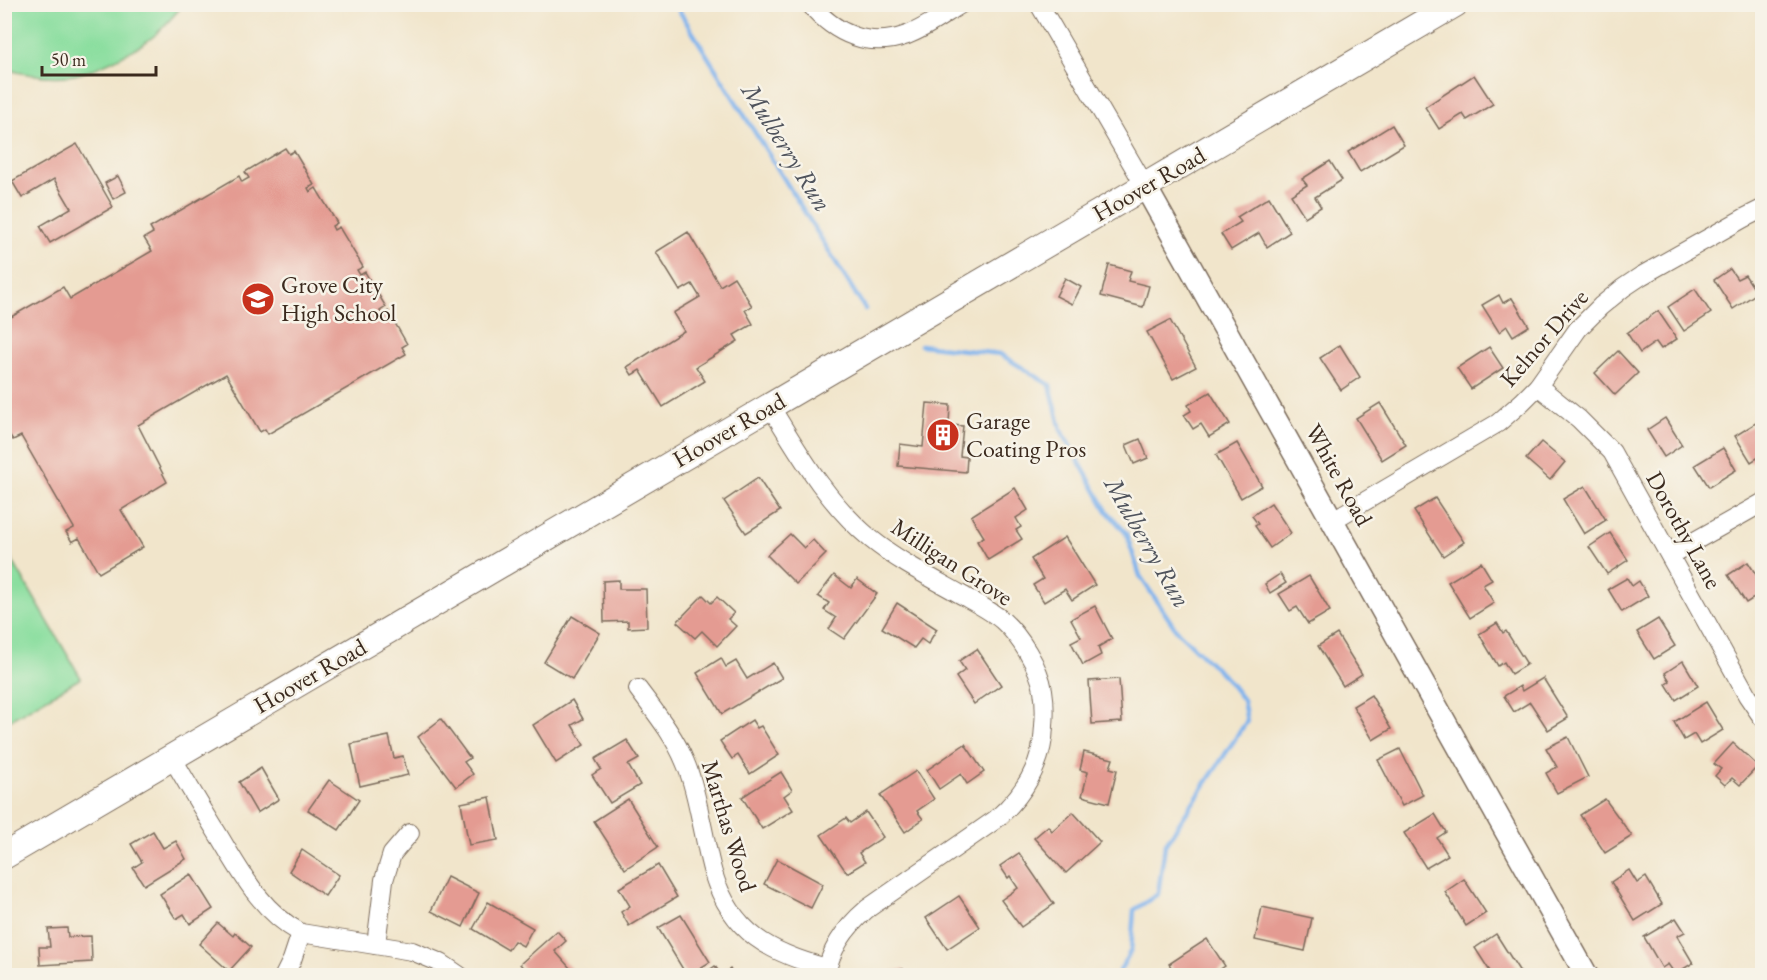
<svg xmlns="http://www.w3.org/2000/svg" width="1767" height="980" font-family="'EB Garamond',serif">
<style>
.green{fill:#8ade9f;stroke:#62845e;stroke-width:1.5}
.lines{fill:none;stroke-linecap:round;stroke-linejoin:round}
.stream{stroke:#7fb3ed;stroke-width:4.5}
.building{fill:#e49b92}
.minor-casing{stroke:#7b6b5b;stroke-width:20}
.tertiary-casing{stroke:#7b6b5b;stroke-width:25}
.secondary-casing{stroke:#7b6b5b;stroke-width:28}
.minor{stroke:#fff;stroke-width:18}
.tertiary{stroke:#fff;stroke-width:22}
.secondary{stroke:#fff;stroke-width:26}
.labels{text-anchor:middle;stroke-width:5;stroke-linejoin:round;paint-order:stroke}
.street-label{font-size:24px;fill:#3b2a1e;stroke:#f7f3e8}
.poi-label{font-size:24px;fill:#3b2a1e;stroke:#f7f3e8;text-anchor:start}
.water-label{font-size:26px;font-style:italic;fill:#4f535c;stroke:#f7f3e8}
</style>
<rect width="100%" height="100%" fill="#f7f3e8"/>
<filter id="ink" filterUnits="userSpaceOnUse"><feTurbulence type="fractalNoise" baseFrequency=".0167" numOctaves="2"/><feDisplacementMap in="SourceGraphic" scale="12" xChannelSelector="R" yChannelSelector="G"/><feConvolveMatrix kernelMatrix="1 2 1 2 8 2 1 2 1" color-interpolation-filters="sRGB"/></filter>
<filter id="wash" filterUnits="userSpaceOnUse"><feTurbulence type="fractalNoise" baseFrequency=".008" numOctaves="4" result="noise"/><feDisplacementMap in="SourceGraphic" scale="24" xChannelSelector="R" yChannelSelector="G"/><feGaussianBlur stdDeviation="1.35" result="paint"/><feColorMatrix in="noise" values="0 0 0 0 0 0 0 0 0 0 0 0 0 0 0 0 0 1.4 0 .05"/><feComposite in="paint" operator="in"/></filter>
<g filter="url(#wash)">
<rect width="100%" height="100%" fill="#f1e5cb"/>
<g class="green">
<path d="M4,5L5,4L183,5C174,15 165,26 154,36C138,49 95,71 74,75C51,79 27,75 5,69Z"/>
<path d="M5,548L81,678L5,723H4Z"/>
</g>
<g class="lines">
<g class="stream">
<path d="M675,4L865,309"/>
<path d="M921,345L1000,354L1050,385L1061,430L1107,511L1126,533L1140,576L1177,631L1226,678L1243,700L1247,721L1165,845L1158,894L1134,910L1131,950L1117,976"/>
</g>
</g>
<g id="blocks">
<g class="building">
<path d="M1474,75L1493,104L1467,120L1463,114L1439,129L1425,107Z"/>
<path d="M1392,125L1404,145L1360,172L1348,152Z"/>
<path d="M77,144L113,207L50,243L40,226L71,208L54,179L22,198L12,181Z"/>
<path d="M285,148L289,154L294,151L314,185L308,188L310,192L316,188L337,223L332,226L334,230L339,227L363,267L357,270L360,275L365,272L386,307L380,311L382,315L388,311L407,344L402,347L406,354L268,434L265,429L260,432L226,374L138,425L167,482L121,510L143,547L99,573L79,538L72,542L66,532L74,528L21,436L13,440L4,427L6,416L4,321L63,287L70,299L152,251L144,238L153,233L150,228L239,176L242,182L249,178L245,172Z"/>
<path d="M1330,161L1342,180L1315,197L1321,207L1305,217L1291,195L1307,185L1302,179Z"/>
<path d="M118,176L126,192L113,199L105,183Z"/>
<path d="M1269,197L1290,232L1267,247L1259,233L1231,250L1221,234L1241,222L1237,217Z"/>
<path d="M688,232L720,286L734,277L752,306L745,310L753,324L734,335L738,341L696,367L705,381L663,407L640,370L632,375L627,367L684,331L673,313L700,297L692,284L680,291L656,252Z"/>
<path d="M1109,265L1131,271L1128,281L1149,286L1143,307L1101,296Z"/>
<path d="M1730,269L1737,279L1745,275L1757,293L1733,309L1714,280Z"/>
<path d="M1065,278L1081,287L1072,304L1056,296Z"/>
<path d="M1695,289L1711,313L1684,331L1668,307Z"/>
<path d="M1499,295L1503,303L1512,298L1529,326L1513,336L1507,326L1499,332L1482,305Z"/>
<path d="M1658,311L1677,339L1661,349L1656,342L1640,353L1627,333Z"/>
<path d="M1170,320L1196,367L1173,379L1147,332Z"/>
<path d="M1340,345L1360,377L1341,390L1320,358Z"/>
<path d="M1489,347L1503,368L1471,389L1457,368Z"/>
<path d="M1618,351L1638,373L1615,395L1595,373Z"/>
<path d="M1210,392L1230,424L1209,437L1201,424L1193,429L1184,415L1191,411L1188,405Z"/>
<path d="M927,403L950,405L949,425L963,426L960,456L967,457L966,472L898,466L900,444L923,447Z"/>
<path d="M1380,403L1406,445L1382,460L1356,418Z"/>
<path d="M1665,418L1682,445L1664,457L1647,430Z"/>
<path d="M1762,419V455L1751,462L1735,436Z"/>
<path d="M1140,439L1148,458L1134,464L1126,445Z"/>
<path d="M1541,442L1565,462L1550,480L1526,459Z"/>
<path d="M1237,443L1262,486L1241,498L1216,455Z"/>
<path d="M1723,448L1736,470L1709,487L1695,465Z"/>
<path d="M758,478L780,511L746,533L724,501Z"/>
<path d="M1585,486L1606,520L1584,534L1563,499Z"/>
<path d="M1015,488L1028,510L1016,518L1021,527L1016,530L1022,539L988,560L977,541L984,537L971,516Z"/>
<path d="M1435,498L1464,542L1443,556L1414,511Z"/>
<path d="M1271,503L1291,533L1270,548L1255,526L1258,524L1252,516Z"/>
<path d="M1610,533L1628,560L1607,574L1589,547Z"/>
<path d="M790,534L804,548L813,540L826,554L796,584L767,555Z"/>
<path d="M1065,537L1095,585L1072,600L1065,589L1044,602L1033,585L1043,579L1031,559Z"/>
<path d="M1481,562L1492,580L1483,585L1494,603L1470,618L1448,582Z"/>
<path d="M1748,562L1762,584V593L1746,603L1728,575Z"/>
<path d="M1280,574L1286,583L1270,593L1265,584Z"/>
<path d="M834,575L851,588L857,579L877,594L844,639L829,629L836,618L824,610L829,603L818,596Z"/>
<path d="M1309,576L1330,611L1308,624L1297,607L1290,611L1279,594Z"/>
<path d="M1627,578L1632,586L1639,581L1648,596L1622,612L1608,589Z"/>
<path d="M619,580V589H646L647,627L628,628V621L604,622L603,581Z"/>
<path d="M703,595L711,603L717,597L734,613L728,619L736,626L717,646L702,631L695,638L677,622Z"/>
<path d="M897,603L937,629L928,644L921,639L914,648L882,628Z"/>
<path d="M1095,606L1112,639L1098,647L1101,655L1083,665L1071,642L1081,637L1071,619Z"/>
<path d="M572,616L600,633L572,679L544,662Z"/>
<path d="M1658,619L1675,646L1654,659L1637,632Z"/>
<path d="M1497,623L1503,633L1506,631L1527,664L1511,674L1504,662L1498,666L1479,634Z"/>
<path d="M1337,634L1362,674L1343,686L1318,646Z"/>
<path d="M977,649L1001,685L974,704L956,677L965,670L959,661Z"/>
<path d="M721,658L726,667L736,661L747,679L773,663L782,678L722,714L697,673Z"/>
<path d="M1683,661L1698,686L1676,700L1666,684L1670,681L1665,673Z"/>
<path d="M1543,678L1568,718L1548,730L1530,702L1514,712L1504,696L1520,686L1522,691Z"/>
<path d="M1119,679L1122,722L1092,724L1089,681Z"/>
<path d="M1371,695L1391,729L1373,740L1353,706Z"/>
<path d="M572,700L583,719L572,725L584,745L556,763L533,725Z"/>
<path d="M1706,702L1723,730L1700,744L1694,734L1684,740L1674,722Z"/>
<path d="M441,719L470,758L464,762L473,774L456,787L418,737Z"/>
<path d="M752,720L757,728L761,726L779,755L750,774L738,755L732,759L720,741Z"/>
<path d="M389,736L394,758L403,756L408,775L360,786L351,744Z"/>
<path d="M1568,737L1588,777L1557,793L1546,773L1557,767L1546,748Z"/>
<path d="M627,740L639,759L628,765L640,785L610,803L592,775L601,769L595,759Z"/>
<path d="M1733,743L1758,766L1740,785L1732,778L1725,785L1715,776L1721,769L1714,764Z"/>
<path d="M965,744L984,772L967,784L961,774L939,789L927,770Z"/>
<path d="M1400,749L1423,795L1402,806L1378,760Z"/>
<path d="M1084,752L1113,759L1110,768L1117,770L1109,803L1082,796L1088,772L1080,770Z"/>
<path d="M261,768L279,799L257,813L239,782Z"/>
<path d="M916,771L934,799L917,811L923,819L905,832L880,795Z"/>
<path d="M781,772L792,790L784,796L793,810L762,829L742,797Z"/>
<path d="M329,780L359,800L339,830L308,810Z"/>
<path d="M490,797L498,840L469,845L461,803Z"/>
<path d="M628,799L658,847L625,869L594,821Z"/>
<path d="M1605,799L1632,836L1605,853L1580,815Z"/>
<path d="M866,812L883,837L859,853L865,862L847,873L821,835L846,818L850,823Z"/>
<path d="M1073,812L1100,842L1066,873L1034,838L1048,826L1052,831Z"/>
<path d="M1435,814L1446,832L1437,838L1448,855L1426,868L1404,833Z"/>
<path d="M153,831L163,848L176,841L186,859L144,885L133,868L142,862L131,844Z"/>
<path d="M302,850L339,875L325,896L289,871Z"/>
<path d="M1019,853L1054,904L1021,927L1001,900L1018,888L1010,876L1008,878L1000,866Z"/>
<path d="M777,859L823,884L811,908L764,884Z"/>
<path d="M658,865L677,897L629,926L621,912L630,906L619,888Z"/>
<path d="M1629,870L1637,883L1646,877L1662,904L1635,921L1611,882Z"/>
<path d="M191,874L213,909L190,924L184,914L176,919L160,894Z"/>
<path d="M447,877L479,893L463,927L431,911Z"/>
<path d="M1464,879L1486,913L1466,926L1445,892Z"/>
<path d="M959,896L980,927L947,949L926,918Z"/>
<path d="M488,902L533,928L523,946L514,941L508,950L473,929Z"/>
<path d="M1262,907L1312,918L1305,951L1255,940Z"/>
<path d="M681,915L710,962L687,976L658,928Z"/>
<path d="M1676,918L1685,932L1677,936L1693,963L1675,974L1668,964L1662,968L1644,937Z"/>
<path d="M218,923L233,936L235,933L251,947L229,971L199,944Z"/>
<path d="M67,928L68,937L91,936L92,962L40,965L39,947H50L48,929Z"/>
<path d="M557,931L566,941L555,951L577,976H530L520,964Z"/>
<path d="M1496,934L1522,975L1520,976H1493L1475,948Z"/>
<path d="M1207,939L1225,966L1210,976H1177L1169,964Z"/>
<path d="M715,966L721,975L730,969L734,976H701Z"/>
<path d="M903,969L905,976H878L877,975Z"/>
</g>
</g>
</g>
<g filter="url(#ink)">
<use href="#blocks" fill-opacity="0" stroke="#7b6b5b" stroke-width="1.5"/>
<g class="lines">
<g class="minor-casing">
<g id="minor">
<path d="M810,4C835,34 869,49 907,35C926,28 943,15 961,4"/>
<path d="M1039,4L1145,186"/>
<path d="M1538,386L1579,419L1612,452L1747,695L1762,717"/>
<path d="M770,406C799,453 827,503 871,539C898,561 930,577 960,594C974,602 990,610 1002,620C1020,636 1039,667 1043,690C1045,702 1045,714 1044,726C1043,764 1023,796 995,820L867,909C846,927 830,948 826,976"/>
<path d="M1333,520L1498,423L1522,402L1538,386L1578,329L1601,306L1623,288L1641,276L1744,218L1762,209"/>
<path d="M1670,555L1762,503"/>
<path d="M638,689C655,712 674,735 685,762C693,780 697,801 701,820C705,837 708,856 713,873C732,933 770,953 827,968"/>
<path d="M172,757C187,784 203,810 219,836C242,874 261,911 301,933L412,951L441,963L460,976"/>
<path d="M376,945L384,880L392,854L410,833"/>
<path d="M284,976L292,960L301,933"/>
</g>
</g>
<g class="tertiary-casing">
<path id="tertiary" d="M1145,186L1587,976"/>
</g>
<g class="secondary-casing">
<path id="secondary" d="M4,856L1455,4"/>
</g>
<use href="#minor" class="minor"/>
<use href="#tertiary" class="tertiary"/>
<use href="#secondary" class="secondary"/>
</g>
</g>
<defs>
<g id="school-disc" transform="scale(1.725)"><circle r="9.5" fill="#c8321e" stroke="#f7f3e8"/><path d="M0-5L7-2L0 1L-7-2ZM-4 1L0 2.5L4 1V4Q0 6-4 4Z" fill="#fff"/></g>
<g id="building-disc" transform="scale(1.725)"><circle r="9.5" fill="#c8321e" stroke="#f7f3e8"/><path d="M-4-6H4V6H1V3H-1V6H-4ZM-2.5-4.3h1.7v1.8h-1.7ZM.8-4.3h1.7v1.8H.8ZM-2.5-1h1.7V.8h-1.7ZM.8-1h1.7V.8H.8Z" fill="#fff"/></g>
</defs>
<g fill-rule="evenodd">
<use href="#school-disc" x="258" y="299"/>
<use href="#building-disc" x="943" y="435"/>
</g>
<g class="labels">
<g class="street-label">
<text transform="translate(1149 184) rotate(-30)" y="8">Hoover Road</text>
<text transform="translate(1544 338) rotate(-49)" y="8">Kelnor Drive</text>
<text transform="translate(729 430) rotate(-30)" y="8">Hoover Road</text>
<text transform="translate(1339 475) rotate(61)" y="8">White Road</text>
<text transform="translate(1684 530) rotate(61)" y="8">Dorothy Lane</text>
<text transform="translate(952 562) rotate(33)" y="8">Milligan Grove</text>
<text transform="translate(310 676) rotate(-30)" y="8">Hoover Road</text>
<text transform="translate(729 826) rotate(73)" y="8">Marthas Wood</text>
</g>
<g class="poi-label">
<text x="281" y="293">Grove City<tspan x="281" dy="28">High School</tspan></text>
<text x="966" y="429">Garage<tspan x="966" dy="28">Coating Pros</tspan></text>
</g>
<g class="water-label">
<text transform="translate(787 147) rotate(58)" y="9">Mulberry Run</text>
<text transform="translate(1148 542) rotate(60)" y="9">Mulberry Run</text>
</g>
</g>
<rect width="1767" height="980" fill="none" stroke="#f7f3e8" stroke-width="24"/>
<path d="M42 66v9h114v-9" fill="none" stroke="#3b2a1e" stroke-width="3"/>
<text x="51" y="66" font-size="18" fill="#3b2a1e" stroke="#f7f3e8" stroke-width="4.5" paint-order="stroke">50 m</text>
</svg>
